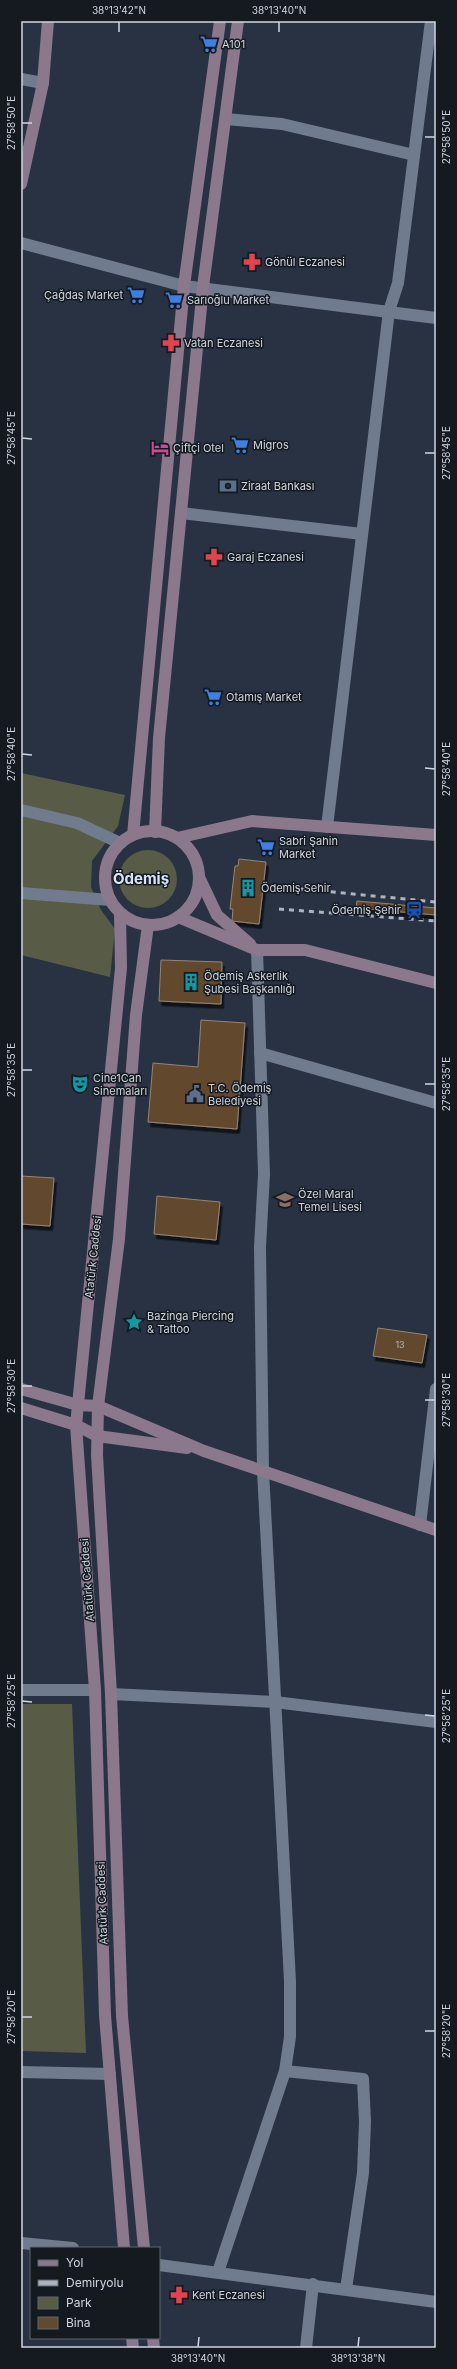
<svg xmlns="http://www.w3.org/2000/svg" width="457" height="2369" font-family="Inter,sans-serif">
<style>
.green{fill:#585c46}
.building{fill:#624a2f;stroke:#958473;filter:url(#shadow)}
.lines{fill:none;stroke-linecap:round;stroke-linejoin:round}
.street{stroke:#707c8e;stroke-width:12}
.secondary{stroke:#8b788c;stroke-width:12}
.rail{stroke:#abb3be;stroke-width:3;stroke-dasharray:5 5;stroke-linecap:butt}
.ticks{fill:none;stroke:#cfd6e0;stroke-width:1.5}
.labels{text-anchor:middle;stroke-width:3;stroke-linejoin:round;paint-order:stroke}
.number-label{font-size:9px;fill:#b4b3b4}
.poi-label{font-size:11px;fill:#cfd6e0;stroke:#151a21;text-anchor:start}
.street-label{font-size:11px;fill:#cfd6e0;stroke:#151a21}
.district-label{font-size:15px;font-weight:bold;fill:#d7e4f9;stroke:#151a21}
.neatline{fill:none;stroke:#cfd6e0;stroke-width:1.5}
.ticks-label{font-size:10px;text-anchor:middle;fill:#cfd6e0}
</style>
<defs>
<filter id="shadow"><feDropShadow dx="2.5" dy="4.5" stdDeviation="0" flood-color="#0009"/></filter>
</defs>
<rect width="100%" height="100%" fill="#283242"/>
<g class="green">
<path d="M21,773L125,795L118,826L92,861L91,887L101,910L115,929L110,977L21,955Z"/>
<circle cx="148" cy="879" r="29"/>
<path d="M21,1704H72L86,2053L21,2051Z"/>
</g>
<g class="building">
<path d="M239,859L266,862L259,924L232,921L233,909H230L235,866H238Z"/>
<path d="M357,901L436,908V915L356,908Z"/>
<path d="M161,960L222,962L221,1004L159,1001Z"/>
<path d="M201,1020L245,1023L237,1129L148,1122L153,1063L198,1067Z"/>
<path d="M21,1176L54,1178L50,1226L21,1224Z"/>
<path d="M157,1196L220,1202L216,1240L154,1234Z"/>
<path d="M378,1328L427,1335L422,1363L373,1356Z"/>
</g>
<g class="lines">
<g class="street">
<path d="M21,79L43,83"/>
<path d="M226,119L282,124L414,155"/>
<path d="M21,243L184,286L436,318"/>
<path d="M181,513L362,534"/>
<path d="M21,810L77,823L120,843"/>
<path d="M327,827L389,311L398,283L431,21"/>
<path d="M21,893L110,900"/>
<path d="M260,1053L436,1103"/>
<path d="M420,1525L436,1389"/>
<path d="M21,1690H95"/>
<path d="M111,1694L275,1702L436,1722"/>
<path d="M285,2071L363,2079L365,2122L363,2173L346,2289"/>
<path d="M21,2072L110,2074"/>
<path d="M21,2243L73,2248"/>
<path d="M159,2265L436,2302"/>
<path d="M218,2272L285,2071L290,2037V1981L263,1471L260,1247L264,1174L257,950"/>
<path d="M306,2348L313,2284"/>
</g>
<g class="secondary">
<path d="M21,184L43,83L48,21"/>
<circle cx="152" cy="878" r="47"/>
<path d="M155,832L159,738L203,287L238,21"/>
<path d="M133,835L184,286L220,21"/>
<path d="M177,838L252,821L436,835"/>
<path d="M199,877L217,915L250,944"/>
<path d="M120,913L121,968L76,1425L95,1690L105,2015L124,2248"/>
<path d="M178,917L257,950H305L436,983"/>
<path d="M21,1389L78,1405L98,1406L204,1451L436,1530"/>
<path d="M21,1408L76,1425L97,1436L187,1448"/>
<path d="M144,2248L122,2016L111,1694L97,1455L98,1406L119,1239L136,1015L148,925"/>
<path d="M132,2338L133,2348"/>
<path d="M153,2338L154,2348"/>
</g>
<g class="rail">
<path d="M281,887L436,902"/>
<path d="M279,909L436,921"/>
</g>
</g>
<path class="ticks" d="M119,32V22M279,32V22M22,123H32M425,137H435M22,438L32,439M425,453H435M22,754L32,755M425,768L435,769M22,1070H32M425,1084H435M22,1386H32M425,1400H435M22,1701L32,1702M425,1715L435,1716M22,2017H32M425,2031H435M198,2347L199,2337M358,2347L359,2337"/>
<defs>
<g id="supermarket-bare" transform="scale(1.38)"><path d="M-6-5.5h2.5l.6 2H6L4.5 2H-2.5L-4.4-4H-6ZM-1.5 3.2a1.3 1.3 0 1 0 .1 0ZM3 3.2a1.3 1.3 0 1 0 .1 0Z" fill="#3f7fe0" stroke="#151a21" stroke-width="2.5" paint-order="stroke"/></g>
<g id="pharmacy-bare" transform="scale(1.38)"><path d="M-2-6h4v4h4v4h-4v4h-4v-4h-4v-4h4Z" fill="#e0444e" stroke="#151a21" stroke-width="2.5" paint-order="stroke"/></g>
<g id="hotel-bare" transform="scale(1.38)"><path d="M-6-4.5h1.5V1H6V5H4.5V3h-9V5H-6ZM-4 0a1.8 1.8 0 1 1 3.6 0ZM.5 0V-2.5h3Q6-2.5 6 0Z" fill="#d1479c" stroke="#151a21" stroke-width="2.5" paint-order="stroke"/></g>
<g id="bank-bare" transform="scale(1.38)"><path d="M-6-4H6V4H-6ZM0-2.3a2.3 2.3 0 1 0 0 4.6a2.3 2.3 0 1 0 0-4.6Z" fill="#5c6f8a" stroke="#151a21" stroke-width="2.5" paint-order="stroke"/></g>
<g id="building-bare" transform="scale(1.38)"><path d="M-4-6H4V6H1V3H-1V6H-4ZM-2.5-4.3h1.7v1.8h-1.7ZM.8-4.3h1.7v1.8H.8ZM-2.5-1h1.7V.8h-1.7ZM.8-1h1.7V.8H.8Z" fill="#0f9aa8" stroke="#151a21" stroke-width="2.5" paint-order="stroke"/></g>
<g id="station-bare" transform="scale(1.38)"><path d="M-3-6H3Q5-6 5-4V2Q5 4 3 4L4.5 6H3L1.5 4h-3L-3 6H-4.5L-3 4Q-5 4-5 2V-4Q-5-6-3-6ZM-3.5-4v3h7v-3ZM-3.5 1v1.5H-2V1ZM2 1v1.5H3.5V1Z" fill="#1a4fb4" stroke="#151a21" stroke-width="2.5" paint-order="stroke"/></g>
<g id="theatre-bare" transform="scale(1.38)"><path d="M-5-5.5Q0-4 5-5.5V0Q5 5 0 6Q-5 5-5 0ZM-3.3-2.5H-1v1.5H-3.3ZM1-2.5H3.3v1.5H1ZM-2.8 1Q0 5.5 2.8 1Z" fill="#0f9aa8" stroke="#151a21" stroke-width="2.5" paint-order="stroke"/></g>
<g id="civic-bare" transform="scale(1.38)"><path d="M-.6-6.5H3V-4.5H.6V-3L4-1V1h2V6H-6V1h2V-1L-.6-3ZM-1.2 2.5V6h2.4V2.5Z" fill="#5c6f8a" stroke="#151a21" stroke-width="2.5" paint-order="stroke"/></g>
<g id="school-bare" transform="scale(1.38)"><path d="M0-5L7-2L0 1L-7-2ZM-4 1L0 2.5L4 1V4Q0 6-4 4Z" fill="#8d6e63" stroke="#151a21" stroke-width="2.5" paint-order="stroke"/></g>
<g id="sight-bare" transform="scale(1.38)"><path d="M0-6L1.8-2.2L6-1.7L2.9 1.2L3.7 5.4L0 3.3L-3.7 5.4L-2.9 1.2L-6-1.7L-1.8-2.2Z" fill="#0f9aa8" stroke="#151a21" stroke-width="2.5" paint-order="stroke"/></g>
</defs>
<g fill-rule="evenodd">
<use href="#supermarket-bare" x="209" y="44"/>
<use href="#pharmacy-bare" x="252" y="262"/>
<use href="#supermarket-bare" x="136" y="295"/>
<use href="#supermarket-bare" x="174" y="300"/>
<use href="#pharmacy-bare" x="171" y="343"/>
<use href="#supermarket-bare" x="240" y="445"/>
<use href="#hotel-bare" x="160" y="448"/>
<use href="#bank-bare" x="228" y="486"/>
<use href="#pharmacy-bare" x="214" y="557"/>
<use href="#supermarket-bare" x="213" y="697"/>
<use href="#supermarket-bare" x="266" y="847"/>
<use href="#building-bare" x="248" y="888"/>
<use href="#station-bare" x="414" y="910"/>
<use href="#building-bare" x="191" y="982"/>
<use href="#theatre-bare" x="80" y="1084"/>
<use href="#civic-bare" x="195" y="1094"/>
<use href="#school-bare" x="285" y="1200"/>
<use href="#sight-bare" x="134" y="1322"/>
<use href="#pharmacy-bare" x="179" y="2295"/>
</g>
<g class="labels">
<g class="number-label">
<text x="400" y="1348">13</text>
</g>
<g class="poi-label">
<text x="222" y="48">A101</text>
<text x="265" y="266">Gönül Eczanesi</text>
<text x="123" y="299" text-anchor="end">Çağdaş Market</text>
<text x="187" y="304">Sarıoğlu Market</text>
<text x="184" y="347">Vatan Eczanesi</text>
<text x="253" y="449">Migros</text>
<text x="173" y="452">Çiftçi Otel</text>
<text x="241" y="490">Ziraat Bankası</text>
<text x="227" y="561">Garaj Eczanesi</text>
<text x="226" y="701">Otamış Market</text>
<text x="279" y="845">Sabri Şahin<tspan x="279" dy="13">Market</tspan></text>
<text x="261" y="892">Ödemiş Sehir</text>
<text x="401" y="914" text-anchor="end">Ödemiş Şehir</text>
<text x="204" y="980">Ödemiş Askerlik<tspan x="204" dy="13">Şubesi Başkanlığı</tspan></text>
<text x="93" y="1082">Cine1Can<tspan x="93" dy="13">Sinemaları</tspan></text>
<text x="208" y="1092">T.C. Ödemiş<tspan x="208" dy="13">Belediyesi</tspan></text>
<text x="298" y="1198">Özel Maral<tspan x="298" dy="13">Temel Lisesi</tspan></text>
<text x="147" y="1320">Bazinga Piercing<tspan x="147" dy="13">&amp; Tattoo</tspan></text>
<text x="192" y="2299">Kent Eczanesi</text>
</g>
<g class="street-label">
<text transform="translate(93 1257) rotate(-84)" y="4">Atatürk Caddesi</text>
<text transform="translate(87 1580) rotate(-94)" y="4">Atatürk Caddesi</text>
<text transform="translate(102 1903) rotate(-92)" y="4">Atatürk Caddesi</text>
</g>
<g class="district-label">
<text x="141" y="884">Ödemiş</text>
</g>
</g>
<rect width="457" height="2369" fill="none" stroke="#151a21" stroke-width="44"/>
<rect x="30" y="2247" width="130" height="92" fill="#151a21" stroke="#5f656d"/>
<rect x="38" y="2260" width="20" height="6" fill="#8b788c" stroke="#5f656d"/>
<text x="66" y="2267" font-size="12" fill="#cfd6e0">Yol</text>
<rect x="38" y="2280" width="20" height="6" fill="#abb3be" stroke="#5f656d"/>
<text x="66" y="2287" font-size="12" fill="#cfd6e0">Demiryolu</text>
<rect x="38" y="2297" width="20" height="12" fill="#585c46" stroke="#5f656d"/>
<text x="66" y="2307" font-size="12" fill="#cfd6e0">Park</text>
<rect x="38" y="2317" width="20" height="12" fill="#624a2f" stroke="#5f656d"/>
<text x="66" y="2327" font-size="12" fill="#cfd6e0">Bina</text>
<rect x="22" y="22" width="413" height="2325" class="neatline"/>
<g class="ticks-label">
<text x="119" y="14">38°13'42"N</text>
<text x="279" y="14">38°13'40"N</text>
<text transform="translate(11 123) rotate(-90)" y="4">27°58'50"E</text>
<text transform="translate(446 137) rotate(-90)" y="4">27°58'50"E</text>
<text transform="translate(11 438) rotate(-90)" y="4">27°58'45"E</text>
<text transform="translate(446 453) rotate(-90)" y="4">27°58'45"E</text>
<text transform="translate(11 754) rotate(-90)" y="4">27°58'40"E</text>
<text transform="translate(446 769) rotate(-90)" y="4">27°58'40"E</text>
<text transform="translate(11 1070) rotate(-90)" y="4">27°58'35"E</text>
<text transform="translate(446 1084) rotate(-90)" y="4">27°58'35"E</text>
<text transform="translate(11 1386) rotate(-90)" y="4">27°58'30"E</text>
<text transform="translate(446 1400) rotate(-90)" y="4">27°58'30"E</text>
<text transform="translate(11 1701) rotate(-90)" y="4">27°58'25"E</text>
<text transform="translate(446 1716) rotate(-90)" y="4">27°58'25"E</text>
<text transform="translate(11 2017) rotate(-90)" y="4">27°58'20"E</text>
<text transform="translate(446 2031) rotate(-90)" y="4">27°58'20"E</text>
<text x="198" y="2362">38°13'40"N</text>
<text x="358" y="2362">38°13'38"N</text>
</g>
</svg>
